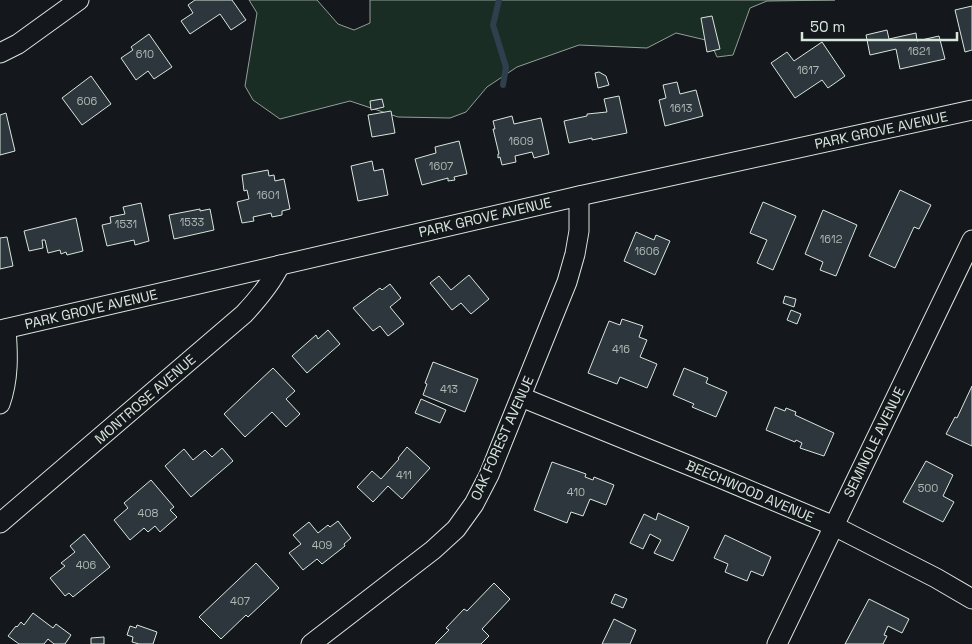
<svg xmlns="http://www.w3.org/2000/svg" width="972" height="644" font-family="'Space Grotesk',sans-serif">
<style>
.green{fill:#1a2d24;stroke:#939e99}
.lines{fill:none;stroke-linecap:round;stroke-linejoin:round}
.stream{stroke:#2f3f4d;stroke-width:6}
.building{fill:#2c363c;stroke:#d8e6dc}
.minor-casing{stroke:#d8e6dc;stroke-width:21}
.minor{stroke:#14181c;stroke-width:19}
.labels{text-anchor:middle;stroke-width:4;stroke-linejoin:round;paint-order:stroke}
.number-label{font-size:11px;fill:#adbab4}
.street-label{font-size:14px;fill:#d8e6dc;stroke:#14181c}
</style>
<rect width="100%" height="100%" fill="#14181c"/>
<path class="green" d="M249,0H317L338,24L354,30L370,23V0H835L767,1L750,8L733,55L717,57L710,41L676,33L647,48L579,45L517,67L487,87L466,112L450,118L398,117L350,101L280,119L253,100L245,86L257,13Z"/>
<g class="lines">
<path class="stream" d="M499,0L493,25L506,67L503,85"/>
</g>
<g class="building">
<path d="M195,0H232L246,20L231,30L220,14L190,34L181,21L193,13L188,5Z"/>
<path d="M972,6V50L965,52L955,10Z"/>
<path d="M712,16L720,49L707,52L701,18Z"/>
<path d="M887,30L889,39L916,33L917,41L939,36L945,59L900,69L896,49L870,55L866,35Z"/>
<path d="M149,34L172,67L154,79L148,71L136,80L121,58L133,50L131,47Z"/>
<path d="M822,42L845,76L828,88L822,80L795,98L771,63L787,52L794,61Z"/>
<path d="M599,72L606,76L609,85L598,88L595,73Z"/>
<path d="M91,76L111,104L82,125L62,98Z"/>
<path d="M677,82L680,94L696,90L703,116L665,126L659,100L666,98L663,85Z"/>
<path d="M619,96L627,133L592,140V138L569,143L564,121L587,116V114L607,112L604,99Z"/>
<path d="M382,99L384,107L371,110L370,101Z"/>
<path d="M391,111L395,133L372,137L368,115Z"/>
<path d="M6,113L15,151L0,155V115Z"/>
<path d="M512,116L514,124L541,118L549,154L534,158L532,152L515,156L516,162L502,165L500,157L498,158V154H499L493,129H495L493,121Z"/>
<path d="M459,141L467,174L454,177L455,180L448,181V178L422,185L415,159L436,153L435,147Z"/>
<path d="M372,161L374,171L383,169L388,195L358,201L351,166Z"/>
<path d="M268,170L269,176L274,175L275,181L284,179L290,209L282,211V215L272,217L271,213L253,217L254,221L242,223L237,202L249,199L247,190L244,191L242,175Z"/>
<path d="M900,190L931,205L919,229L914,227L895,268L869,256Z"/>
<path d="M763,202L796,216L773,270L757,263L767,240L750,233Z"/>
<path d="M141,203L149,241L135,245L134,240L107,246L102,225L111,223L110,217L125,214L123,207Z"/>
<path d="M200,209V211L210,209L214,230L174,239L169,215Z"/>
<path d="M823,210L857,225L836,276L820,270L823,262L805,254Z"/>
<path d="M76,218L83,251L67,255L66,252L61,254L60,250L48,253L45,240H42L43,248L29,251L24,231Z"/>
<path d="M636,232L654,240L656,235L670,241L655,275L624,261Z"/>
<path d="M7,237L13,266L0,269V238Z"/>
<path d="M469,275L489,299L471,314L461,303L452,310L430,283L439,276L451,290Z"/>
<path d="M390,284L401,298L390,307L404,324L388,336L380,326L373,331L353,308L380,288L382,290Z"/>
<path d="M785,296L796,299L794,307L783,303Z"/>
<path d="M791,310L801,314L797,324L787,320Z"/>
<path d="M622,319L643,326L639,337L647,340L640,357L657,364L647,388L620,377L617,384L588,373L609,321L620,325Z"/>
<path d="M328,330L340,344L307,373L292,356L316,335L318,339Z"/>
<path d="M433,362L478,379L465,412L423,395L427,384L425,383Z"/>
<path d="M273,368L295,391L286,399L300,414L286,427L272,412L245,437L224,414Z"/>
<path d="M684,368L708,378L706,383L727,392L716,417L692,407L694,404L673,395Z"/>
<path d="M972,386V446L946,434L955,417L957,418Z"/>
<path d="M421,399L446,410L440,423L415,413Z"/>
<path d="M775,407L785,411L786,408L796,412L795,415L834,433L824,456L800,448L802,443L796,440L795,442L766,430Z"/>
<path d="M407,447L430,468L402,499L388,486L373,502L357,487L372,471L381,479L399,459L398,458Z"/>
<path d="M222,448L233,461L191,497L165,466L184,449L193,460L205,450L212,457Z"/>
<path d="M926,461L953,475L943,496L954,502L943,522L903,502Z"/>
<path d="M552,462L586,474L585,477L593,480L594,477L614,485L606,505L590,499L583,516L571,512L567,523L534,510Z"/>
<path d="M151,480L174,507L170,510L177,517L160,532L155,526L148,532L144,528L130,540L114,520L128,508L124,503Z"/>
<path d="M658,513L689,527L673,561L654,553L661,540L650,534L643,549L630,543L644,514L656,520Z"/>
<path d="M338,521L351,538L344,544L345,546L322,564L317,559L303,570L289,553L301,544L293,535L309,522L318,533L328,525L330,527Z"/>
<path d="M84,534L110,567L73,597L69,593L65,596L50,578L65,566L61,563L75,552L70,546Z"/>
<path d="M725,535L771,557L763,576L751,571L747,581L725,572L728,564L714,558Z"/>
<path d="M256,563L279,588L248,617L246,615L221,639L199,617Z"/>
<path d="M494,583L510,599L482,629L489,636L481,644H435L449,630L446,628L464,609L467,611Z"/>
<path d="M615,594L627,599L623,608L611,603Z"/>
<path d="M869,599L909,619L902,633L888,626L884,635L887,636L883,644H845Z"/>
<path d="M33,613L53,628L56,624L71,635L65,644H54L48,639L44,644H19L8,636L16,626L17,627L21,622L24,625Z"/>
<path d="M614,619L636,630L630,644H602Z"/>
<path d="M137,625L157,632L153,644H139L132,642L133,637L127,635L130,626L136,628Z"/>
<path d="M104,637V644H91V638Z"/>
</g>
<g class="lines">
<g class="minor-casing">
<g id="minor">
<path d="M0,53L18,44L79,0"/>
<path d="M0,330L579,196L972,110"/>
<path d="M521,397L720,478L834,526L936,578L972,599"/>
<path d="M0,404C9,379 8,354 6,329"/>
<path d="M0,523L244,314C258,299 271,284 280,265"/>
<path d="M311,644L433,550L456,529L474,504L489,475L567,282L575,254L579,231V196"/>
<path d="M777,644L972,240"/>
</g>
</g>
<use href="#minor" class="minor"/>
</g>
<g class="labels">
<g class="number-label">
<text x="919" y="55">1621</text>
<text x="145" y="58">610</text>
<text x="808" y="74">1617</text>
<text x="87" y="105">606</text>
<text x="681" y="112">1613</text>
<text x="521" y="145">1609</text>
<text x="441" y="170">1607</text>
<text x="268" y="199">1601</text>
<text x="192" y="226">1533</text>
<text x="126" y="228">1531</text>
<text x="831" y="243">1612</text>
<text x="647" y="255">1606</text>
<text x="621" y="353">416</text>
<text x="449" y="393">413</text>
<text x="404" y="479">411</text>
<text x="928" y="492">500</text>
<text x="576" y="496">410</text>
<text x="148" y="517">408</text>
<text x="322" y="549">409</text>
<text x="86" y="569">406</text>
<text x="240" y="605">407</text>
</g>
<g class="street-label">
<text transform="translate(881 130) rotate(-12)" y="5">PARK GROVE AVENUE</text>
<text transform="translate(485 217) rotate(-13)" y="5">PARK GROVE AVENUE</text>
<text transform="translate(91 309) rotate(-13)" y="5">PARK GROVE AVENUE</text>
<text transform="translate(145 399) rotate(-41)" y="5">MONTROSE AVENUE</text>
<text transform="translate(502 438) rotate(-66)" y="5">OAK FOREST AVENUE</text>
<text transform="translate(874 442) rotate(-64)" y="5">SEMINOLE AVENUE</text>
<text transform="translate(750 491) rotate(23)" y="5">BEECHWOOD AVENUE</text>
</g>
</g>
<path d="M802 32v8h155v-8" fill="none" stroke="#d8e6dc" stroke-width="2.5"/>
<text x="810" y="32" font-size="15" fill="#d8e6dc" stroke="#14181c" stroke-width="4" paint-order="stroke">50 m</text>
</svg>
